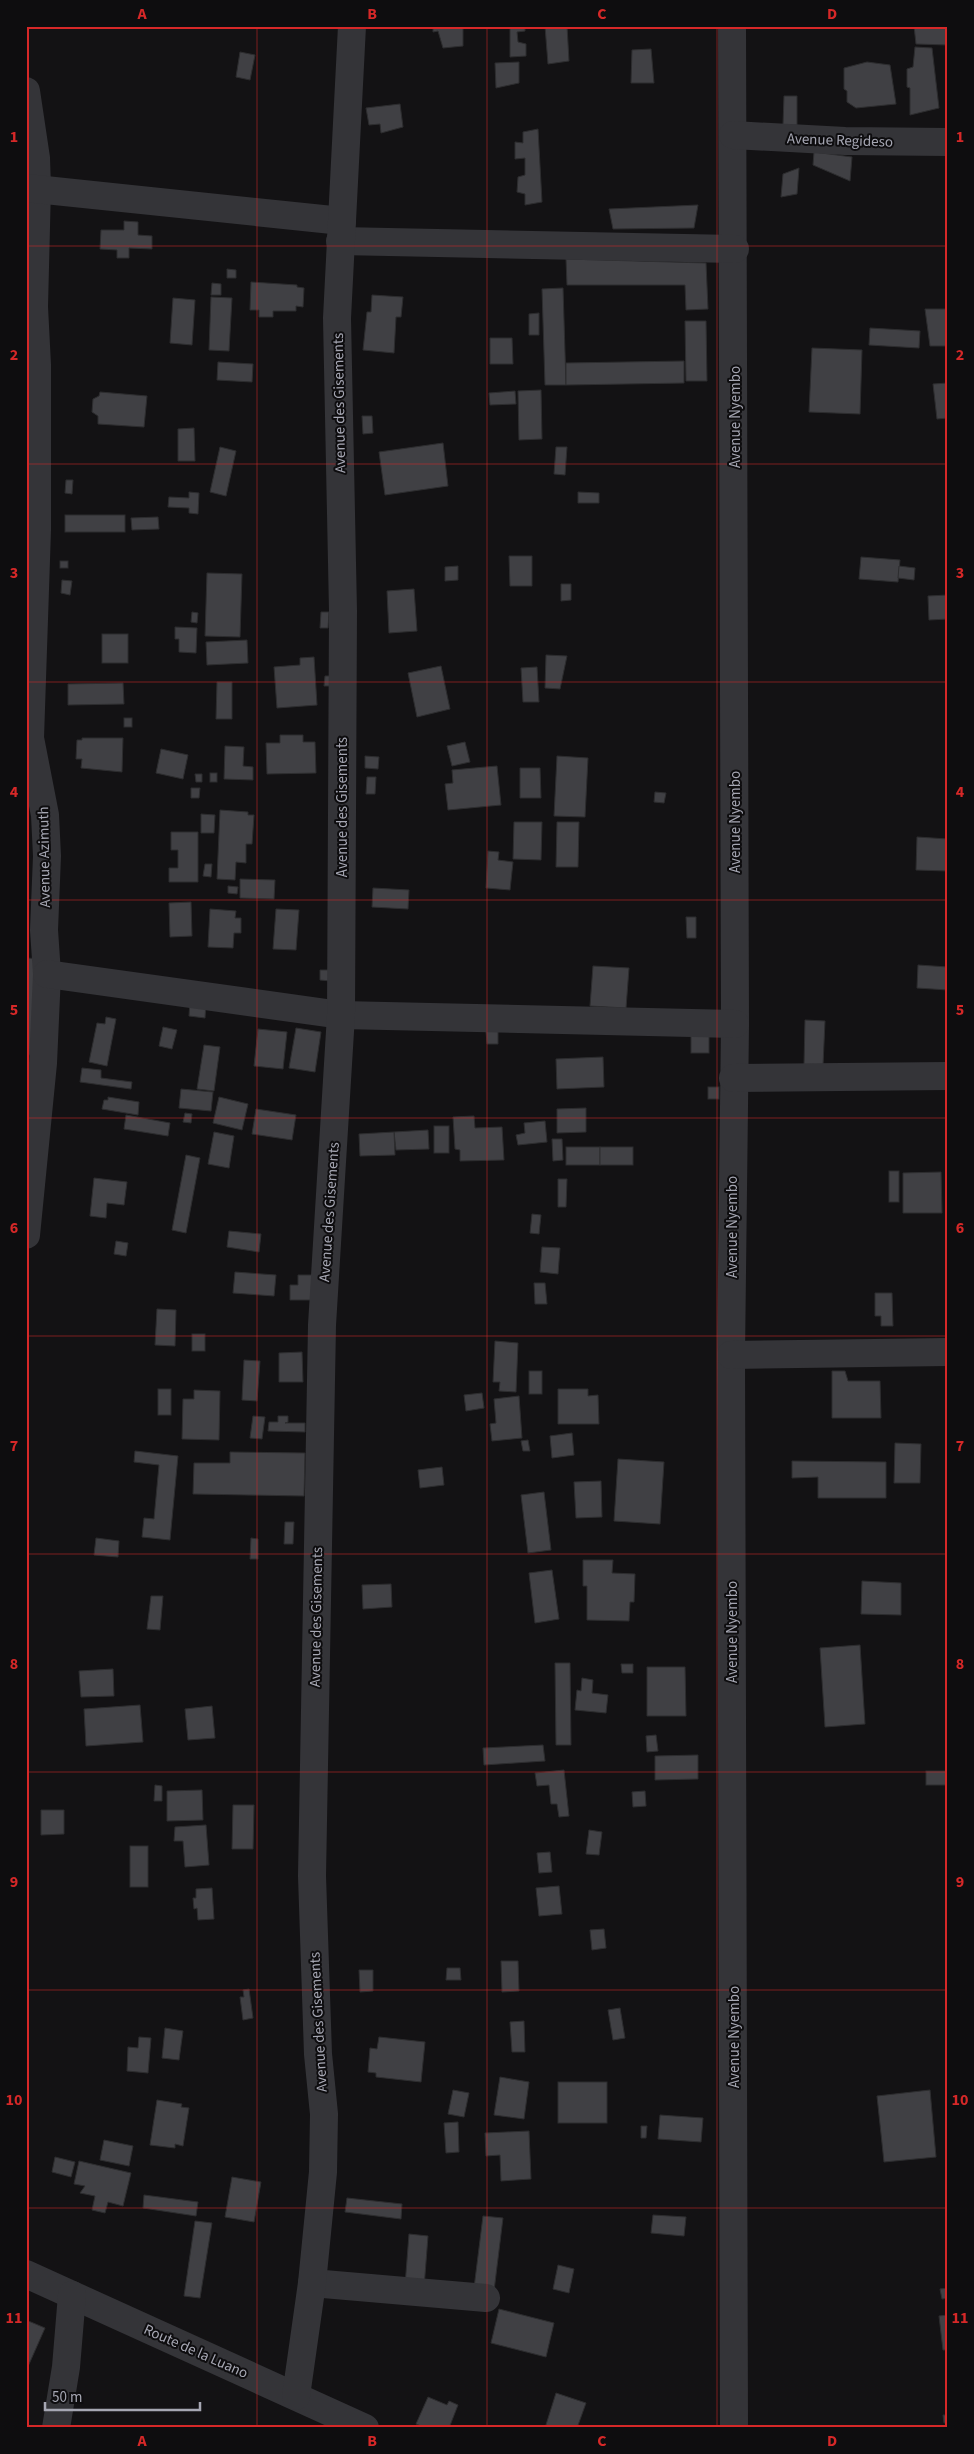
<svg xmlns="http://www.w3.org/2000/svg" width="974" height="2454" font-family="'Source Sans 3',sans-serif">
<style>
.building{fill:#404044;stroke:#2d2d2f}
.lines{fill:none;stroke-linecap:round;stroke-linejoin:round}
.minor{stroke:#343438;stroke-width:28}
.grid{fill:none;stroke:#d62828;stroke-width:1;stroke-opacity:0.55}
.labels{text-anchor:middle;stroke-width:4;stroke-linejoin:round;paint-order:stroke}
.street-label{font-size:15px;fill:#a6a7b3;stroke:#0e0d0f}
.neatline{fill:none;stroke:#d62828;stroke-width:2}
.grid-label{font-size:16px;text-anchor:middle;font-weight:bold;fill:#d62828}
</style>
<rect width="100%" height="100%" fill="#131214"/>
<g class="building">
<path d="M433,26H463V46L443,48L438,31L433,32Z"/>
<path d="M510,26H525V31L517,32L518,42L526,44V56L510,57Z"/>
<path d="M545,26H567L569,61L548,64Z"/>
<path d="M914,26H948V45L916,44Z"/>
<path d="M915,47L932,48L939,108L910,115V88L907,87V69L913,67Z"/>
<path d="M651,49L654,83H631L632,50Z"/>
<path d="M240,52L255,55L250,80L236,77Z"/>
<path d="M519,62V83L496,88L495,63Z"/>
<path d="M867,62L890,65L896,104L856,108L847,102V91L844,89V68Z"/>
<path d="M784,96H797V125H783Z"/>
<path d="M400,104L403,127L381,133L380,124L369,125L366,108Z"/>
<path d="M538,129L542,202L525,205V194L517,192L518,177L525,175V158L515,159V142L523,143V132Z"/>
<path d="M814,152L852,157L850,181L813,165Z"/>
<path d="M799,168L797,194L781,197L783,174Z"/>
<path d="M698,205L694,228L613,229L609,209Z"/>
<path d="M124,221L138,222V235L152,236V249L129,248V258H117V250L100,249L101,230H124Z"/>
<path d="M566,259L706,263L708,309L686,310L685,285H567Z"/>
<path d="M227,269L236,270V278H227Z"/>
<path d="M251,282L297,285V287L304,288L303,307L296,306V311H273V317H259V310H250Z"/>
<path d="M212,283L221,284V295H211Z"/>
<path d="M563,288L566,385H545L542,289Z"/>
<path d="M372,295L403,297L401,317H396L394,353L363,350L367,312H371Z"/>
<path d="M211,297L232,298L229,351L209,350Z"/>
<path d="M173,298L195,300L192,345L170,343Z"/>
<path d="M925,309H948V346H930Z"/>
<path d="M539,313V335H529V314Z"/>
<path d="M685,321H706L707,381H686Z"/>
<path d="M870,328L920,331L919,348L869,345Z"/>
<path d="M490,338H512L513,364H490Z"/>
<path d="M812,348L862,350L860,414L809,412Z"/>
<path d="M684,361V383L566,385V363Z"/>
<path d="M218,362L253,364L252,382L217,380Z"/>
<path d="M948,383V418L937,419L933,384Z"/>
<path d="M541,390L542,439L519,440L518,391Z"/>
<path d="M515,391L516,404L490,405L489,393Z"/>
<path d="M100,392L147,396L144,427L98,424V416L92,412L93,399L99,396Z"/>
<path d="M362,416H372L373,433L363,434Z"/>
<path d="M194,428L195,461H178V429Z"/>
<path d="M443,443L448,486L385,495L379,452Z"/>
<path d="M220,447L236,451L226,496L210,492Z"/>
<path d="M556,447H567L565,475L554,474Z"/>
<path d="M66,480H73L72,494L65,493Z"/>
<path d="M189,492L199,493L198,514L189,513V508L168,507L169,497L189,498Z"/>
<path d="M578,492L599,493V503H578Z"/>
<rect x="65" y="515" width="60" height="17"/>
<path d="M158,517L159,529L132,530L131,518Z"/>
<path d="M509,556H532V586H510Z"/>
<path d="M861,557L900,560L898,582L859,579Z"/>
<rect x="60" y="561" width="8" height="7"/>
<path d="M458,566V580L445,581V567Z"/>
<path d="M899,566L915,568L914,580L898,578Z"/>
<path d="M207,573L242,574L240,637L205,636Z"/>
<path d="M62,580L72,581L70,595L61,593Z"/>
<path d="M561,584H571V600L561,601Z"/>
<path d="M414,589L417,631L389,633L387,591Z"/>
<path d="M948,595V619L929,620L928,596Z"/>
<path d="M192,612L198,613L197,623L191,622Z"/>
<path d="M321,612H329L328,628H320Z"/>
<path d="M175,627L197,628L196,653L179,652V639H175Z"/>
<rect x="102" y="634" width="26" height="29"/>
<path d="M247,640L248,663L207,665L206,642Z"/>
<path d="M546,655L567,656L560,689L545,688Z"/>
<path d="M314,657L317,705L277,708L274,667L300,665V658Z"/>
<path d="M441,666L450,709L417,717L408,673Z"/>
<path d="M537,667L539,702H523L521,668Z"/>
<path d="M325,676H335L334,686H324Z"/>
<path d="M217,682H232V719H216Z"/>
<path d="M123,683L124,704L68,705V684Z"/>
<rect x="124" y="718" width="8" height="9"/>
<path d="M280,735H303V742H315L316,773L267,774L266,743H280Z"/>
<path d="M82,738H123L122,772L81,768L82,759H76L77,740H82Z"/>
<path d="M465,742L470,762L452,766L447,746Z"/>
<path d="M225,746L244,747L243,766L253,767V780L224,779Z"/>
<path d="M161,749L188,755L183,779L156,773Z"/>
<path d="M365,756L379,757L378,769L365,768Z"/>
<path d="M557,756L588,758L585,817L554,816Z"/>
<path d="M497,766L501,805L448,810L445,784L453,783L452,770Z"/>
<path d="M520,768H540L541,798H520Z"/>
<rect x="210" y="773" width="7" height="9"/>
<path d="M195,774H202V782H196Z"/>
<path d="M367,777H376L375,794H366Z"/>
<path d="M191,788H200L199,798H191Z"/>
<path d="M655,792L666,793L664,803L654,802Z"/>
<path d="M220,810L248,812V815H254L252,844H246V863L236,862L235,880L217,879Z"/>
<path d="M201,814L215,815L214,833H201Z"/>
<path d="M514,822H542L541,860L513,859Z"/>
<path d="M557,822H579L578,867H556Z"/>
<path d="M171,832H198V882H169V868H178V850H171Z"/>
<path d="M917,837L948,839V871L916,870Z"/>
<path d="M488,851L499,852L498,860L513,862L510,890L486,888Z"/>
<path d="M205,864H212L211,877L203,876Z"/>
<path d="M240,879L275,880L274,899L240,898Z"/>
<path d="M228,886L238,887L237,894L228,893Z"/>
<path d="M373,888L409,890L408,909L372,907Z"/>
<path d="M191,902L192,936L170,937L169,903Z"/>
<path d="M210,909L236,911L235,918H241V933H234L233,948L208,947Z"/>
<path d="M276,909L299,910L296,950L273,949Z"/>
<path d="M686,917H696V938H687Z"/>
<path d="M27,958L41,959L40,1055H27Z"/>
<path d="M918,965L948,967V990L917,988Z"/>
<path d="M593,966L629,968L626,1008L590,1006Z"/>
<path d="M320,970H332L331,981L320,980Z"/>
<path d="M190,1001L206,1002L205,1018L189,1016Z"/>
<path d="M106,1017L116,1019L107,1066L89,1062L97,1023L105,1024Z"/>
<path d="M805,1020L825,1021L823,1065H804Z"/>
<path d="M163,1027L177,1030L172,1049L159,1046Z"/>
<path d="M296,1028L321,1032L315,1072L289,1068Z"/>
<path d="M258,1029L287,1032L283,1069L254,1066Z"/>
<path d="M498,1030V1044H487L486,1031Z"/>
<rect x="691" y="1035" width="18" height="18"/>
<path d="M204,1045L220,1047L214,1091L197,1089Z"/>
<path d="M603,1057L604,1087L557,1089L556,1059Z"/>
<path d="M82,1068L101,1070V1078L132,1082L131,1089L80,1082Z"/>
<rect x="708" y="1087" width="11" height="12"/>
<path d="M181,1089L213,1092L211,1111L179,1108Z"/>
<path d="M108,1097L139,1102L138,1115L102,1109L104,1100H108Z"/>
<path d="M219,1097L248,1104L242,1130L213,1123Z"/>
<path d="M586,1108V1132L557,1133V1109Z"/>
<path d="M256,1109L296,1115L292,1140L252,1134Z"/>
<path d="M185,1113L192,1114L191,1123L183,1122Z"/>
<path d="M126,1115L170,1123L168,1136L124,1129Z"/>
<path d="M474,1116L475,1128L502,1127L504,1160L460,1161V1150L455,1149L453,1117Z"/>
<path d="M545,1121L547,1142L518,1145L516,1135L525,1133L524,1123Z"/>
<rect x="434" y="1126" width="15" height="27"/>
<path d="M428,1130L429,1149L396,1150L394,1132Z"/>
<path d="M214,1132L234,1136L229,1168L208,1164Z"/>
<path d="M394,1132L395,1155L360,1156L359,1134Z"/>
<path d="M552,1139H562L563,1160L553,1161Z"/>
<rect x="566" y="1147" width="34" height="18"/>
<rect x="600" y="1147" width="33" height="18"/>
<path d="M186,1155L200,1158L186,1233L172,1230Z"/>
<rect x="889" y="1171" width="10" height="31"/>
<path d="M941,1172L942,1213H903V1173Z"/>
<path d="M94,1178L127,1182L124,1205L107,1203L106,1218L90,1216Z"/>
<path d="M558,1179H567L566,1207H558Z"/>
<path d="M532,1214L541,1215L539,1234L530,1233Z"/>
<path d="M229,1231L261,1234L259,1252L227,1247Z"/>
<path d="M116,1241L128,1243L126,1256L114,1254Z"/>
<path d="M542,1247L560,1248L558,1274L540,1272Z"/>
<path d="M235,1272L276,1275L274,1296L233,1293Z"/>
<path d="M298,1275H313V1300H290V1285H298Z"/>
<path d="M534,1283H545L547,1304H535Z"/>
<path d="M875,1293H892L893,1326H881V1316H875Z"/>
<path d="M157,1309L176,1310L175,1346L155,1345Z"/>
<rect x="192" y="1334" width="13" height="17"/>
<path d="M495,1341L518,1343L516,1392L499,1391L500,1382H493Z"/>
<path d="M302,1352L303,1382H279V1353Z"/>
<path d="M244,1360L260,1361L257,1401L242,1400Z"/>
<rect x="529" y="1371" width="13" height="23"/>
<path d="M832,1371H845L848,1381H880L881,1418H832Z"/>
<rect x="158" y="1389" width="13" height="26"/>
<path d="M558,1389H588V1396L598,1395L599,1424H558Z"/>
<path d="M194,1390L220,1391L219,1440L182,1439L183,1399H194Z"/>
<path d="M482,1393L484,1408L466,1411L464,1395Z"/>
<path d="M519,1396L522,1438L492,1441L490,1424L496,1423L494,1399Z"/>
<path d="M253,1416L265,1417L262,1439L250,1438Z"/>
<path d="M278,1416H288V1422L285,1423H305V1432L268,1431L269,1422H278Z"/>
<path d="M572,1433L574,1455L552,1458L550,1436Z"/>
<path d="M528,1440L530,1451H523L521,1441Z"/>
<path d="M895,1443L921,1444L920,1483H894Z"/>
<path d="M135,1451L178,1456L170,1540L142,1537L144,1518L154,1519L159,1465L134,1462Z"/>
<path d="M230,1452L305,1453L304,1496L193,1494L194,1463H230Z"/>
<path d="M618,1459L664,1462L660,1524L614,1521Z"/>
<path d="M792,1461L886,1462V1498H818V1477L792,1478Z"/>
<path d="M442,1467L444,1485L420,1488L418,1470Z"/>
<path d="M601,1481L602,1517L576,1518L574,1482Z"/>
<path d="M544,1492L551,1550L528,1553L521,1495Z"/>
<path d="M285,1522H294L293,1544H284Z"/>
<path d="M96,1538L119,1541L118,1557L94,1555Z"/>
<path d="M251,1538L258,1539V1559H250Z"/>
<path d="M583,1560H613L612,1573L635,1574L634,1602H630L629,1621L587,1620V1586H583Z"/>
<path d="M552,1570L559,1619L535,1623L529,1573Z"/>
<path d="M862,1581L901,1583V1615L861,1614Z"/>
<path d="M391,1584L392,1607L363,1609L362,1585Z"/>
<path d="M151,1596H163L160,1630L147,1629Z"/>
<path d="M860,1645L865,1724L825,1727L820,1648Z"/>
<path d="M555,1663H570L571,1745H556Z"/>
<path d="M621,1664H633V1673H622Z"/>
<path d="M647,1667H685L686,1716H647Z"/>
<path d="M113,1669L114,1696L81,1697L79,1671Z"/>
<path d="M582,1678L593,1680L592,1693L608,1695L606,1713L575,1710L577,1690L581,1691Z"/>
<path d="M140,1705L143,1742L86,1746L84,1709Z"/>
<path d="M212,1706L215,1738L188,1740L185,1709Z"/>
<path d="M656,1735L658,1751L647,1752L646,1736Z"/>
<path d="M543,1745L545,1761L484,1765L483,1748Z"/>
<path d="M698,1755V1779L655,1780V1756Z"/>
<path d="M564,1770L569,1816L559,1817L557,1804H551L549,1785L537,1786L535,1773Z"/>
<rect x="926" y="1771" width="20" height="14"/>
<path d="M155,1785L162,1786V1801H154Z"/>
<path d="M202,1790L203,1820L167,1821V1791Z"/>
<path d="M645,1791L646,1806L633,1807L632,1792Z"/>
<path d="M233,1805H254L253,1849H232Z"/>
<path d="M41,1810H64V1834L41,1835Z"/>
<path d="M206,1825L209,1865L185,1867L183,1841H174L175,1827Z"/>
<path d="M589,1830L602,1832L599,1855L586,1854Z"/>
<rect x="130" y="1846" width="18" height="41"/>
<path d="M550,1852L552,1872L539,1873L537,1853Z"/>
<path d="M559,1886L562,1914L539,1916L536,1888Z"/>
<path d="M212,1888L214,1919L198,1920L197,1908L194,1909L193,1898H196V1889Z"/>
<path d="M604,1929L606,1948L592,1950L590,1930Z"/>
<path d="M501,1961H518L519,1991L502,1992Z"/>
<path d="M447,1968H460L461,1980H446Z"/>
<path d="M359,1970H373V1991L360,1992Z"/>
<path d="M249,1989L253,2018L243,2020L240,1997H244L243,1990Z"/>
<path d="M620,2008L625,2038L613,2040L608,2010Z"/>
<path d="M524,2021L525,2052H512L510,2022Z"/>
<path d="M165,2028L183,2031L179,2060L162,2058Z"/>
<path d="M139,2037L151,2038L148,2073L127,2071L128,2047L138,2048Z"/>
<path d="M379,2037L425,2042L421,2082L376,2077V2073L368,2072L370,2048L377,2049Z"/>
<path d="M500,2077L529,2082L524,2119L494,2115Z"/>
<rect x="558" y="2082" width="49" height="41"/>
<path d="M453,2090L469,2093L464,2117L448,2114Z"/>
<path d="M930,2090L936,2157L884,2162L877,2096Z"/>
<path d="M157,2100L182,2104L181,2107L189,2108L183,2146L175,2144V2148L150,2145Z"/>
<path d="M660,2115L703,2118L701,2142L658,2139Z"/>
<path d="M458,2122L459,2152L446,2153L444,2123Z"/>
<path d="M641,2126H647L646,2138H641Z"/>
<path d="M529,2131L531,2179L501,2181L500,2155L486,2156L485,2133Z"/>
<path d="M104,2140L133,2146L129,2166L100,2160Z"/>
<path d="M55,2157L75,2162L71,2177L52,2172Z"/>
<path d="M79,2161L131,2173L123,2206L108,2202L105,2213L92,2210L95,2196L80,2193L85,2186L74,2184Z"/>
<path d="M232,2177L261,2182L254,2222L225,2217Z"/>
<path d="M144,2195L198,2202L196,2216L143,2208Z"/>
<path d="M347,2198L402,2204L401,2219L345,2212Z"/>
<path d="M653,2215L686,2217L684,2236L651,2233Z"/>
<path d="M483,2216L503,2218L494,2291L474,2288Z"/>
<path d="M195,2221L212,2223L200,2298L184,2296Z"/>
<path d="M409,2234L428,2236L424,2288L405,2286Z"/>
<path d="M558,2265L574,2269L569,2293L553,2289Z"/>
<path d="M948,2288V2298L942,2299L940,2289Z"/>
<path d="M499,2309L554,2323L546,2357L491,2343Z"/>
<path d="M948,2315V2350H943L939,2316Z"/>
<path d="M26,2320L45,2328L26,2371Z"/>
<path d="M947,2390H948V2423H944L943,2415H948Z"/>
<path d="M556,2393L586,2403L577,2428H545Z"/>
<path d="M428,2397L447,2405L449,2401L458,2405L449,2428H426L416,2424Z"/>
</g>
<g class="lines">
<g class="minor">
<path d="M732,26L735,1024L731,1355L734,2428"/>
<path d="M26,91L36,158L37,187L34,307L37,365V530L30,738L45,815L47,856L44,930L47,974L43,1063L26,1235"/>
<path d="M733,135L845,141L948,142"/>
<path d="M26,188L342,221"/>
<path d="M340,241L735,249"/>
<path d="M47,974L341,1015L735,1024"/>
<path d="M733,1078L948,1076"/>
<path d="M731,1355L948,1352"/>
<path d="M26,2274L365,2428"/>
<path d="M312,2283L486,2298"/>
<path d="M296,2396L312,2283L323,2172L324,2114L318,2054L312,1876L322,1325L341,1015L343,611L337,318L352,26"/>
<path d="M56,2428L66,2367L72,2295"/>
</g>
</g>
<path class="grid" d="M257,26V2428M487,26V2428M717,26V2428M26,246H948M26,464H948M26,682H948M26,900H948M26,1118H948M26,1336H948M26,1554H948M26,1772H948M26,1990H948M26,2208H948"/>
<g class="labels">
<g class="street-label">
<text transform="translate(840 140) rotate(2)" y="5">Avenue Regideso</text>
<text transform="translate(339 403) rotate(-91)" y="5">Avenue des Gisements</text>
<text transform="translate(735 417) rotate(-90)" y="5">Avenue Nyembo</text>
<text transform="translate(342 807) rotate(-90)" y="5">Avenue des Gisements</text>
<text transform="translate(735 822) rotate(-90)" y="5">Avenue Nyembo</text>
<text transform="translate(44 857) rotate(-91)" y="5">Avenue Azimuth</text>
<text transform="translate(329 1212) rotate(-86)" y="5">Avenue des Gisements</text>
<text transform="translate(732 1227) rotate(-90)" y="5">Avenue Nyembo</text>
<text transform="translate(316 1617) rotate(-89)" y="5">Avenue des Gisements</text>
<text transform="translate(732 1632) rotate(-90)" y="5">Avenue Nyembo</text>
<text transform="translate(318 2022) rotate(-93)" y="5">Avenue des Gisements</text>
<text transform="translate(734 2037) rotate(-90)" y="5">Avenue Nyembo</text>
<text transform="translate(196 2351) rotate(24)" y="5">Route de la Luano</text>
</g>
</g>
<rect width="974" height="2454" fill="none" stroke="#0e0d0f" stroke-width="55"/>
<path d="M45 2402v8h155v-8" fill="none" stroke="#a6a7b3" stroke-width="2.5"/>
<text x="52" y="2402" font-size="15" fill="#a6a7b3" stroke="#0e0d0f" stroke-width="4" paint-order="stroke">50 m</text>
<rect x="28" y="28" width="918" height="2398" class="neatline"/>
<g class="grid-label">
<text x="142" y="19">A</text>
<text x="372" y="19">B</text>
<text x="602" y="19">C</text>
<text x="832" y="19">D</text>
<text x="14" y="142">1</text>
<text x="960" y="142">1</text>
<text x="14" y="360">2</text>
<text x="960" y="360">2</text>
<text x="14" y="578">3</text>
<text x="960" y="578">3</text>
<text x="14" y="797">4</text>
<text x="960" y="797">4</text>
<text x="14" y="1015">5</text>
<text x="960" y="1015">5</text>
<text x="14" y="1233">6</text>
<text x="960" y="1233">6</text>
<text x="14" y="1451">7</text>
<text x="960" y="1451">7</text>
<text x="14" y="1669">8</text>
<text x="960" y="1669">8</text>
<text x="14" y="1887">9</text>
<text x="960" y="1887">9</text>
<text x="14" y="2105">10</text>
<text x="960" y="2105">10</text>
<text x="14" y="2323">11</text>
<text x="960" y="2323">11</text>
<text x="142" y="2446">A</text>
<text x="372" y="2446">B</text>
<text x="602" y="2446">C</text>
<text x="832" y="2446">D</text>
</g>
</svg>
